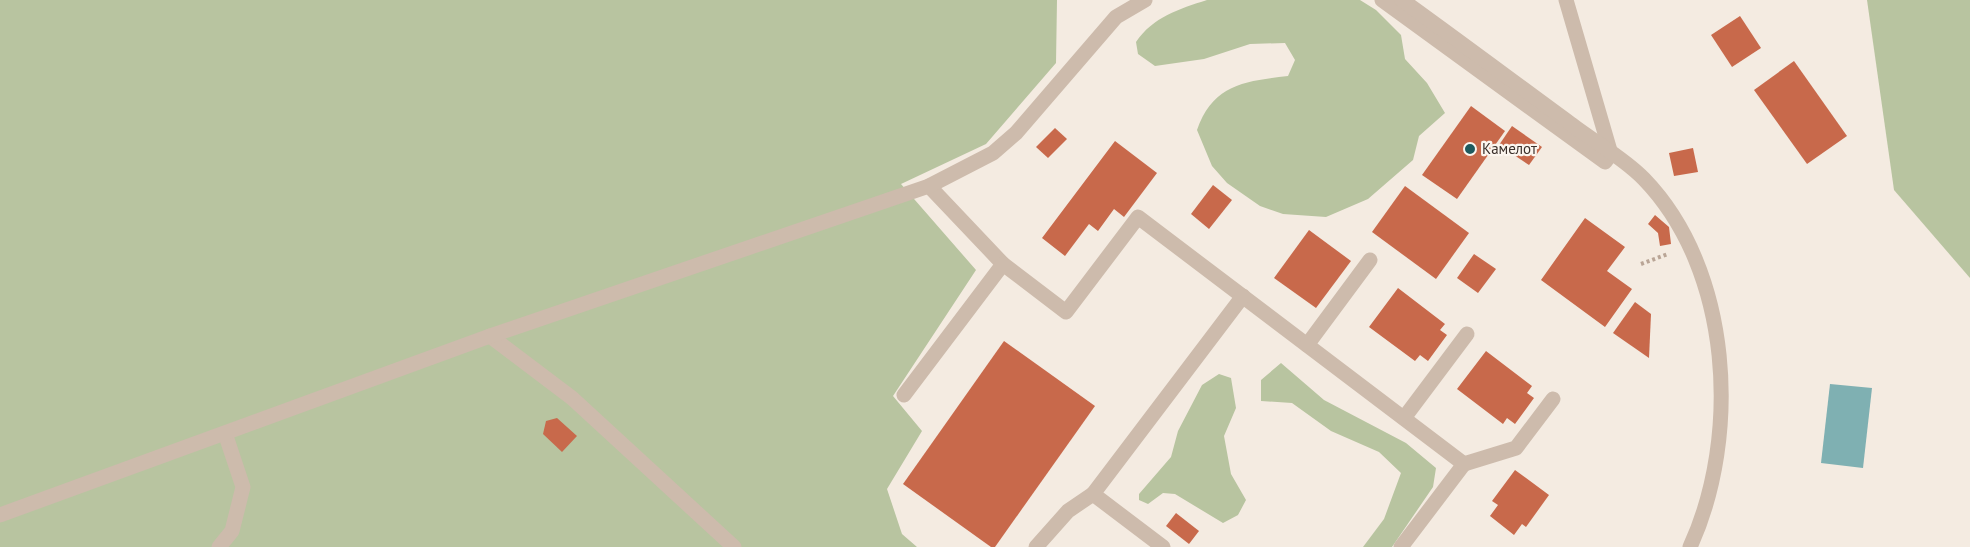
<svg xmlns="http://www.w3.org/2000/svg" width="1970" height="547" font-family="'PT Sans',sans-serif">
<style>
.green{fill:#b8c4a0}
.water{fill:#7fb0b2}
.building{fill:#c8694b}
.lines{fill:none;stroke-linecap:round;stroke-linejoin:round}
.path{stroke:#b9a596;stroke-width:4;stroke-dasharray:3 3;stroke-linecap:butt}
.service{stroke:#cdbbac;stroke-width:15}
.minor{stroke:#cdbbac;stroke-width:15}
.poi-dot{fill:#1f5a5e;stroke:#fbf5ee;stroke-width:2}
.labels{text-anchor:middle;stroke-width:4.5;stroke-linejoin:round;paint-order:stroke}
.poi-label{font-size:15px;fill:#3b302b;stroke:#fbf5ee;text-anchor:start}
</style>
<rect width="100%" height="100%" fill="#f4ebe1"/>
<g class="green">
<path d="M0,0H1057L1056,63L986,144L901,184L976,270L893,396L922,431L887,489L902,534L917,547H0Z"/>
<path d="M1207,0H1360L1376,10L1401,35L1405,59L1427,83L1445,113L1419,136L1413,160L1368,199L1326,217L1283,214L1260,206L1227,183L1212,166L1197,130C1213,84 1245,81 1288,76L1295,60L1285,43L1250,44L1204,59L1155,66L1138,54L1136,42C1153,17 1179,9 1207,0Z"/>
<path d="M1867,0H1970V278L1894,190Z"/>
<path d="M1281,363L1324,400L1406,443L1436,468L1433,487L1392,547H1363L1384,519L1401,473L1379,452L1331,431L1292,403L1261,401V380Z"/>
<path d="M1219,374L1231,378L1236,408L1224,436L1231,474L1246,500L1238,515L1223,523L1175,494L1163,493L1148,504L1139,500V494L1171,457L1178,431L1202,385Z"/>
</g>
<path class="water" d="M1830,384L1872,388L1863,468L1821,463Z"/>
<g class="building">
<path d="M1740,16L1761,48L1732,67L1711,35Z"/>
<path d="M1794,61L1847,136L1807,164L1754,90Z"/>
<path d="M1471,106L1505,131L1457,199L1422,175Z"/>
<path d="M1512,126L1542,147L1529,165L1499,145Z"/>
<path d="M1055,128L1067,139L1048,158L1036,147Z"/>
<path d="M1115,141L1157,173L1124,217L1114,209L1098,231L1089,224L1065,256L1042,238Z"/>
<path d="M1693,148L1698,172L1674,176L1669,153Z"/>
<path d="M1213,185L1232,200L1209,229L1191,214Z"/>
<path d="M1405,186L1469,233L1436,279L1372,232Z"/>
<path d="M1655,215L1669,227L1671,244L1660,246L1658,233L1648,224Z"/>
<path d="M1585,218L1625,247L1607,271L1632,289L1605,327L1541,280Z"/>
<path d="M1309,230L1351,261L1316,308L1274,278Z"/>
<path d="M1474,254L1496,269L1478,293L1457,278Z"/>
<path d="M1398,288L1445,324L1440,330L1447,335L1428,361L1420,355L1415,361L1369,327Z"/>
<path d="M1635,302L1651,314L1649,358L1613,333Z"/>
<path d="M1004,341L1095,406L995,547H991L903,484Z"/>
<path d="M1486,351L1532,386L1527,393L1534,398L1515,424L1507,418L1503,424L1457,389Z"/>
<path d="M557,418L577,436L562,452L543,434L546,421Z"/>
<path d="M1515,470L1549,495L1526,527L1522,524L1514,535L1490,516L1498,505L1492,501Z"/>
<path d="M1176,513L1199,531L1189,544L1166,526Z"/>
</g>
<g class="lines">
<path class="path" d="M1641,264L1668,254"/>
<g class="service">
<path d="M1382,0L1605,162L1611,154L1566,0"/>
<path d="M929,186L1003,264L1066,312L1138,217L1464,464L1401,547"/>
<path d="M490,336L572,398L734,547"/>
<path d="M1307,345L1370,260"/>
<path d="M904,395L1003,264"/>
<path d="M1404,418L1467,334"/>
<path d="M1464,464L1516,448L1553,399"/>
<path d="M219,547L232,531L243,487L225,433"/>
<path d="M1036,547L1068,511L1093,494"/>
<path d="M1163,547L1093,494L1243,296"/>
</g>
<g class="minor">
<path d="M1402,0C1459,41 1515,83 1571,124C1594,142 1624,158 1644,179C1732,270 1741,436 1690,547"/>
<path d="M0,515L490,336L929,186L993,153L1016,133L1116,17L1145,0"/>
</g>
</g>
<circle class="poi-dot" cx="1470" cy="149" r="6"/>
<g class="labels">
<g class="poi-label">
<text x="1482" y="154">Камелот</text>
</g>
</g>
</svg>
